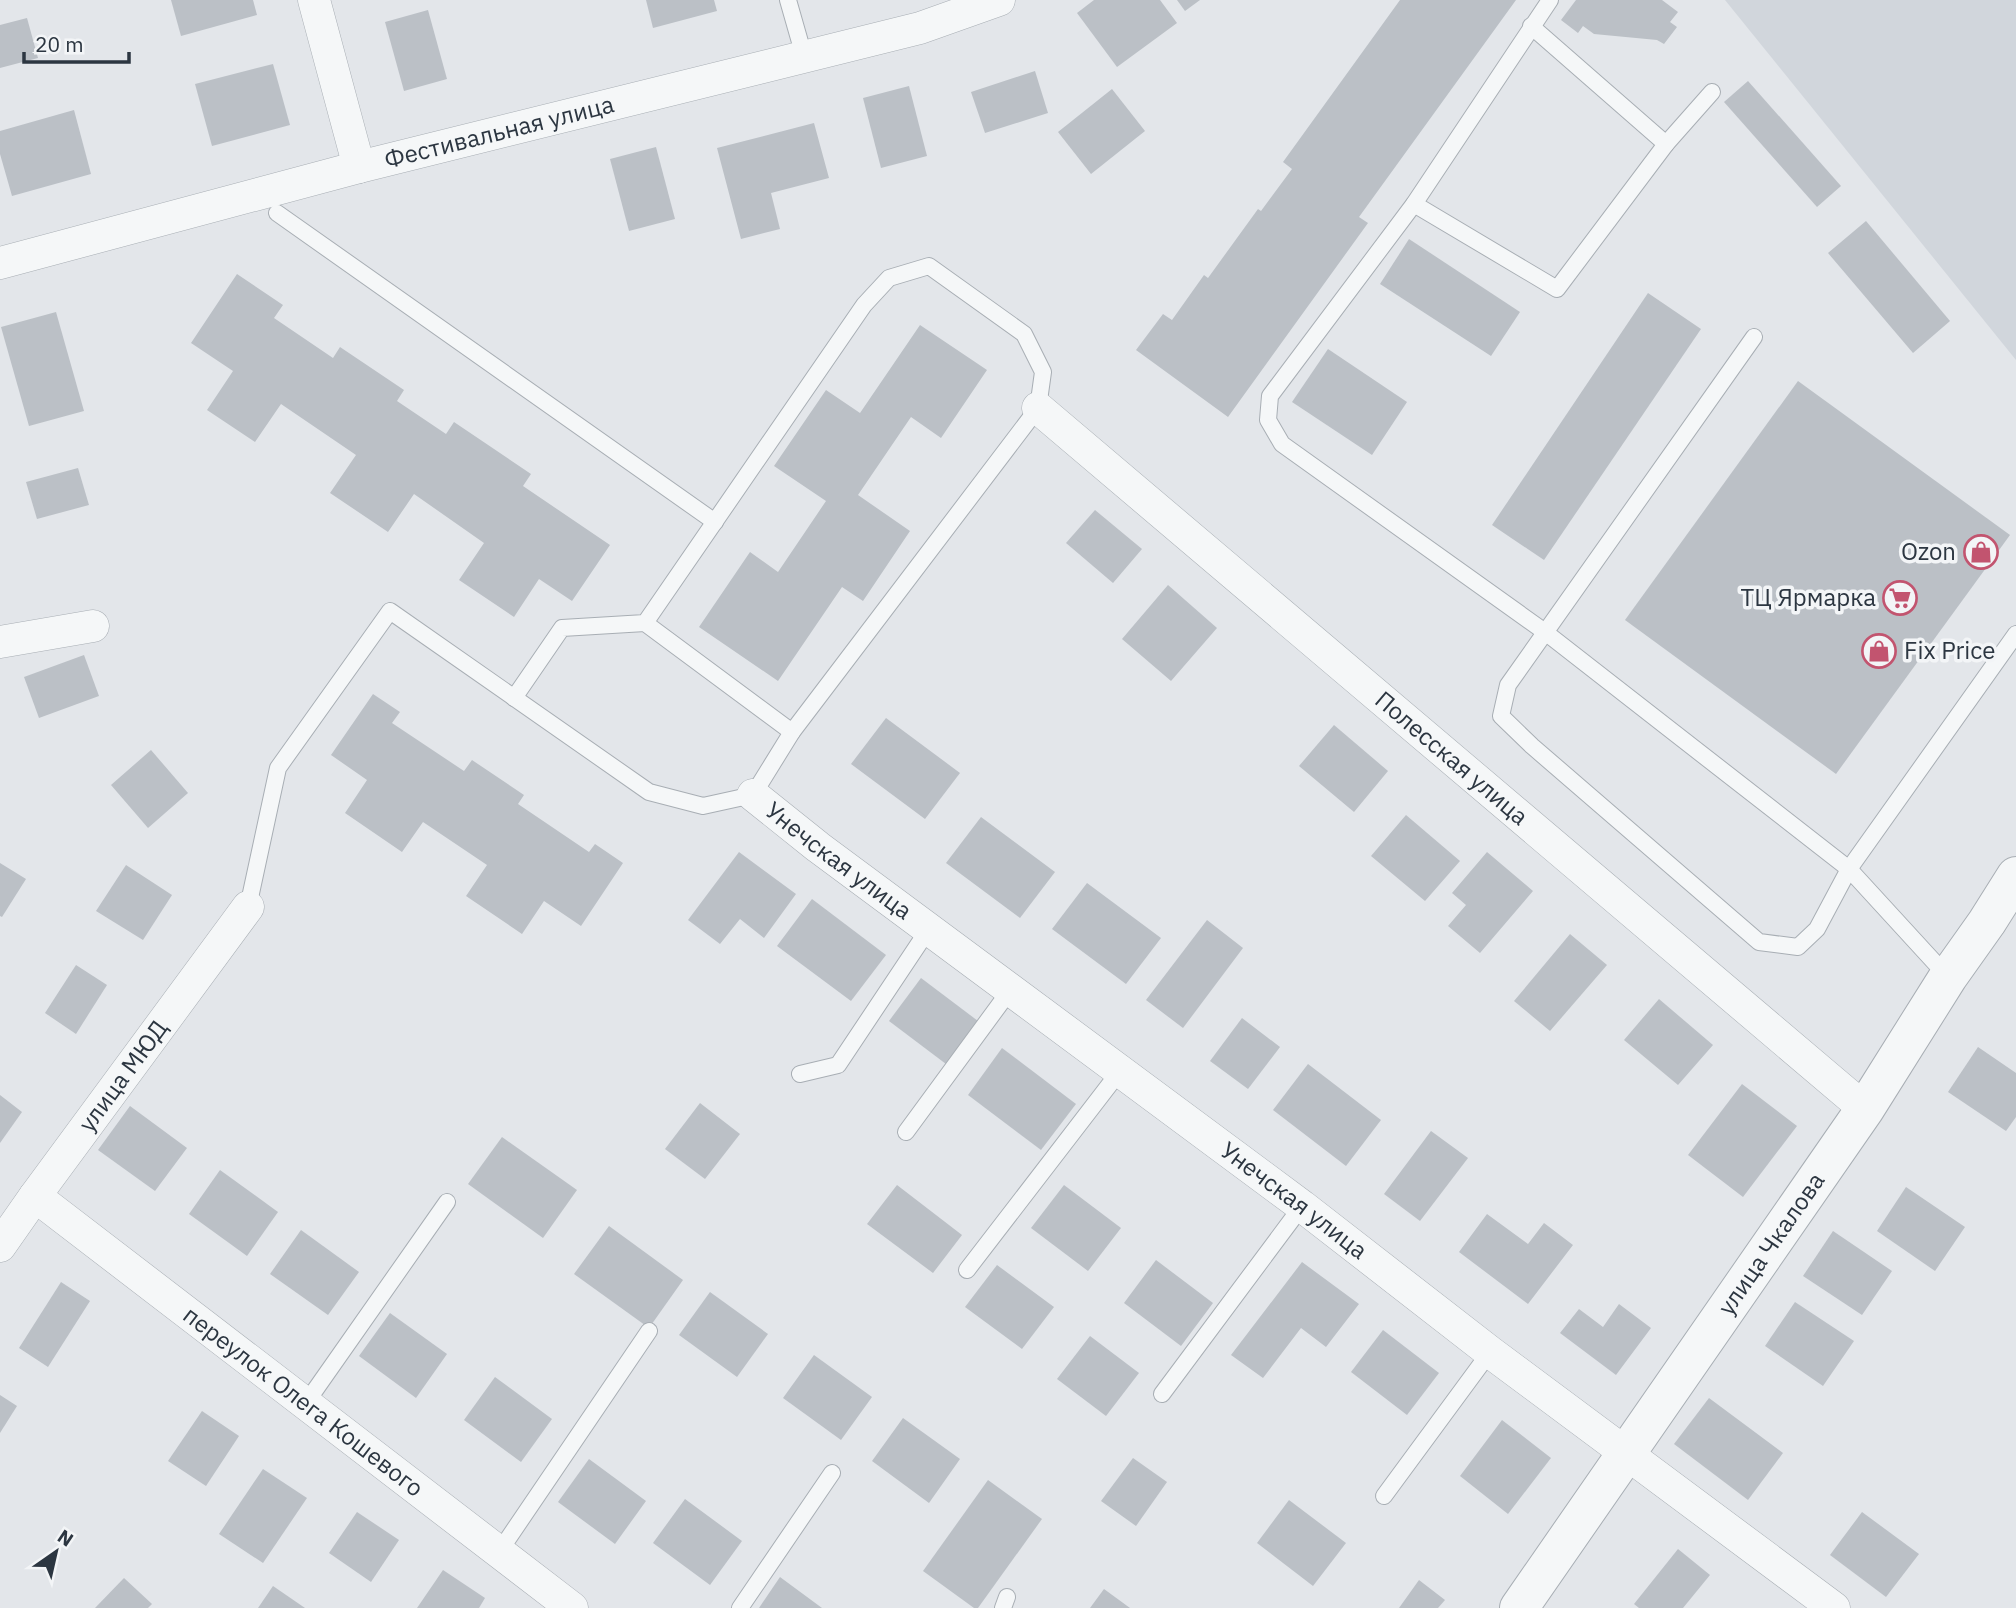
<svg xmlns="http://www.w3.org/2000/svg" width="2016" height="1608" font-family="'IBM Plex Sans',sans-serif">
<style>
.built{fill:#d1d6dc}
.building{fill:#bbc0c6}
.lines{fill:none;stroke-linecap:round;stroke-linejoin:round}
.service-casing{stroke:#a8aeb4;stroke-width:18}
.minor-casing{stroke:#a8aeb4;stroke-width:33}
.tertiary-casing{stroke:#a8aeb4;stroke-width:40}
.service{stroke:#f5f7f8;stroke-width:16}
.minor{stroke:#f5f7f8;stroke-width:32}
.tertiary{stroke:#f5f7f8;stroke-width:38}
.labels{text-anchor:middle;stroke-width:7;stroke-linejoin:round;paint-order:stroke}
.street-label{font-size:24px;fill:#2c3641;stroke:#f3f5f7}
.poi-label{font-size:24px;fill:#2c3641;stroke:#f3f5f7;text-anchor:end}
</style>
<rect width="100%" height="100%" fill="#e3e6ea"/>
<path class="built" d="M1725,0H2016V360Z"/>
<g class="building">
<path d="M171,0H253L257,15L181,36Z"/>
<path d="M646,0H714L717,11L653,28Z"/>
<path d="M1094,0H1160L1177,23L1117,67L1077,13Z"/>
<path d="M1177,0H1200L1185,11Z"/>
<path d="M1400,0H1516L1359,217L1368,223L1228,417L1136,350L1163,314L1172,320L1204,275L1208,278L1258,209L1261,211L1292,169L1283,162Z"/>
<path d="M1576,0H1662L1678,12L1670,22L1677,27L1664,44L1657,40L1594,34L1583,26L1578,33L1561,20Z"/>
<path d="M428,10L447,79L404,91L385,22Z"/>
<path d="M27,18L38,58L0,68V25Z"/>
<path d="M273,64L290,125L212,146L195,84Z"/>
<path d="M1035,71L1048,113L985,133L971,92Z"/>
<path d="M1748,81L1841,186L1817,207L1724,102Z"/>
<path d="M909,86L927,156L881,168L863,98Z"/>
<path d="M1112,89L1145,131L1091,174L1058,132Z"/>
<path d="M74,110L91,174L12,196L0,154V131Z"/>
<path d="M814,123L829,178L771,193L780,229L741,239L717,148Z"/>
<path d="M656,147L675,219L629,231L610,159Z"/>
<path d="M1866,221L1950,321L1913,353L1828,253Z"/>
<path d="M1409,239L1520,312L1491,356L1380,284Z"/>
<path d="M237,274L283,305L274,318L333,358L340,347L404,390L397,401L446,434L454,422L531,474L523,486L610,545L572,601L539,579L514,617L459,580L484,543L414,494L388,532L330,493L356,455L281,404L255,442L207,410L233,371L191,343Z"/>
<path d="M1648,293L1701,329L1544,560L1492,525Z"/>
<path d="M56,312L84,411L29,426L1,327Z"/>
<path d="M920,325L987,370L941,438L911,417L858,495L910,531L863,601L842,587L778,681L699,627L750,552L778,572L826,501L774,466L826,390L860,413Z"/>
<path d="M1328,349L1407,402L1372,455L1292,402Z"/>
<path d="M1798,381L2010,535L1836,774L1625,620Z"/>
<path d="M78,468L89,505L37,519L26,482Z"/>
<path d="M1095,510L1142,549L1113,583L1066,543Z"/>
<path d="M1168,585L1217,628L1171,681L1122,639Z"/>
<path d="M84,655L99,696L39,718L24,677Z"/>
<path d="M373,694L400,712L392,723L464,771L472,760L524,795L518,804L589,852L595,844L623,863L581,926L544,901L522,934L466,896L487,865L423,822L402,852L345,813L367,780L331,755Z"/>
<path d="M886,718L960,773L925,819L851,764Z"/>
<path d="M1334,725L1388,771L1354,812L1299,766Z"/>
<path d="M151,750L188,793L148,828L111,785Z"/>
<path d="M1406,815L1460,861L1425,901L1371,856Z"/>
<path d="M981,817L1055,872L1020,918L946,863Z"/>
<path d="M739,852L796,894L764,938L740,919L720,944L688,920Z"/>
<path d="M1487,852L1533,891L1480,953L1448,926L1466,905L1452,893Z"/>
<path d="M0,863L26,879L2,917L0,916Z"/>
<path d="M126,865L172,895L143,940L96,911Z"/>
<path d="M1087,883L1161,938L1126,984L1052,929Z"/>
<path d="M812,899L886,955L851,1001L777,946Z"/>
<path d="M1207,920L1243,948L1183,1028L1146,1000Z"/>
<path d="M1570,934L1607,965L1550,1031L1514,1001Z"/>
<path d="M76,965L107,985L76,1034L45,1013Z"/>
<path d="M921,978L978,1021L946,1064L889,1021Z"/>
<path d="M1659,999L1713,1045L1678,1085L1624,1040Z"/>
<path d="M1242,1018L1280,1047L1248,1089L1210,1061Z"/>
<path d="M1978,1047L2016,1073V1117L2006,1131L1948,1092Z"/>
<path d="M1002,1048L1076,1104L1041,1150L968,1095Z"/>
<path d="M1308,1064L1381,1120L1346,1166L1273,1110Z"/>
<path d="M1742,1084L1797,1126L1743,1197L1688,1155Z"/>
<path d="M0,1095L22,1112L0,1143Z"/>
<path d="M700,1103L740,1134L705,1179L665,1149Z"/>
<path d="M130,1106L187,1148L155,1191L98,1150Z"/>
<path d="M1431,1131L1468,1158L1420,1221L1384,1194Z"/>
<path d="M502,1137L577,1190L543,1238L468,1184Z"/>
<path d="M220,1170L278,1212L247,1256L189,1214Z"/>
<path d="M897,1185L962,1235L933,1273L867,1224Z"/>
<path d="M1064,1185L1121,1228L1088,1271L1031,1228Z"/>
<path d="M1906,1187L1965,1227L1935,1271L1877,1231Z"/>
<path d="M1487,1214L1528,1244L1544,1223L1573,1245L1528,1304L1459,1252Z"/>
<path d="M609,1226L683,1280L649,1328L574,1274Z"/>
<path d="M301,1230L359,1272L328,1315L270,1274Z"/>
<path d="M1833,1231L1892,1271L1862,1315L1803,1276Z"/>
<path d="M1156,1260L1213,1303L1181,1346L1124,1303Z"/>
<path d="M1302,1262L1359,1304L1326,1347L1301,1328L1263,1378L1231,1355Z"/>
<path d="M997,1265L1054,1307L1022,1349L965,1307Z"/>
<path d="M61,1282L90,1301L48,1367L19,1348Z"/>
<path d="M710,1292L768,1334L737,1377L679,1335Z"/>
<path d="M1795,1302L1854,1341L1823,1386L1765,1346Z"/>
<path d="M1619,1304L1651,1328L1616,1375L1560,1333L1579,1309L1603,1327Z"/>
<path d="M390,1313L447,1354L416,1398L359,1356Z"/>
<path d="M1383,1330L1439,1373L1407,1415L1351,1372Z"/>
<path d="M1090,1336L1139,1373L1106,1416L1057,1379Z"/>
<path d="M814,1355L872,1397L841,1440L783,1398Z"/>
<path d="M495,1377L552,1419L521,1462L464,1420Z"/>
<path d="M0,1395L17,1406L0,1433Z"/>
<path d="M1709,1398L1783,1453L1748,1500L1674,1444Z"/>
<path d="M202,1411L239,1436L206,1486L168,1461Z"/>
<path d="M903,1418L960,1459L929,1503L872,1461Z"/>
<path d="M1502,1420L1551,1458L1508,1514L1460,1476Z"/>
<path d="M1133,1458L1167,1482L1136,1526L1101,1501Z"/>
<path d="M589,1459L646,1501L615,1544L558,1502Z"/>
<path d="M263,1469L307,1498L263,1563L219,1534Z"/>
<path d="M988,1480L1042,1519L978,1608H974L923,1571Z"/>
<path d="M685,1499L742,1541L710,1585L653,1543Z"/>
<path d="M1289,1500L1346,1543L1313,1586L1257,1543Z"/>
<path d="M357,1512L399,1540L371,1582L329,1553Z"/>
<path d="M1862,1512L1919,1554L1886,1597L1830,1555Z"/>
<path d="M1678,1549L1710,1575L1683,1608H1639L1634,1604Z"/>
<path d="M443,1570L485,1598L479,1608H417Z"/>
<path d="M780,1577L822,1608H759Z"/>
<path d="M124,1578L152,1604L148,1608H95Z"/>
<path d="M1419,1580L1445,1600L1438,1608H1399Z"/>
<path d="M273,1586L305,1608H258Z"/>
<path d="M1104,1589L1130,1608H1090Z"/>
</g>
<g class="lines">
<g class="service-casing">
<g id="service">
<path d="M788,0L804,56"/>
<path d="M1550,0L1414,204L1270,396L1268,420L1282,444L1545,632L1849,869L1948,977"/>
<path d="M1531,26L1666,144"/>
<path d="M1414,204L1557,289L1666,144L1712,92"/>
<path d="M277,213L715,522"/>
<path d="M1754,337L1508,685L1501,716L1532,746L1759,942L1798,947L1817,929L1849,869L2016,634"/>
<path d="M514,698L562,628L645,623L792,732L1038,408L1043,372L1024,334L929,266L889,278L864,305L645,623"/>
<path d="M248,907L278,768L390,611L649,792L703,806L753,795L792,732"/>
<path d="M800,1074L838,1065L928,930"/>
<path d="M906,1132L1011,989"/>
<path d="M967,1270L1120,1071"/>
<path d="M1162,1394L1302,1206"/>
<path d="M306,1403L447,1202"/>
<path d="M1384,1496L1490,1352"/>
<path d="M499,1552L649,1331"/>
<path d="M740,1608L832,1473"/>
<path d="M1003,1608L1007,1597"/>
</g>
</g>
<g class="minor-casing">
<g id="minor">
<path d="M314,0L359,167"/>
<path id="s1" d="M0,263L359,167L920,28L999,0"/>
<path id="s2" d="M1038,408L1865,1109"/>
<path d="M0,642L93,626"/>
<path id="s3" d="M753,795L818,847L1302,1206L1490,1352L1834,1608"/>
<path id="s4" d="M35,1196L572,1608"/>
<path id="s5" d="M0,1246L35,1196L248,907"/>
</g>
</g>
<g class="tertiary-casing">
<g id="tertiary">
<path id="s6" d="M1519,1608L1865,1109L1948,977L1987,922L2016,876"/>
</g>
</g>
<use href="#service" class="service"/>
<use href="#minor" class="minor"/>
<use href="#tertiary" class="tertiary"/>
</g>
<defs>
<g id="shop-ring" transform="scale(1.75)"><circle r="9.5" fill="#f3f5f7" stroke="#c2546f" stroke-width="1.5"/><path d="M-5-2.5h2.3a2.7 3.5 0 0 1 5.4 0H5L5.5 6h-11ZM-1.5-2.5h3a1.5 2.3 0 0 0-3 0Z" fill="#c2546f"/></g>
<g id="supermarket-ring" transform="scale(1.75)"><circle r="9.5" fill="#f3f5f7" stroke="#c2546f" stroke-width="1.5"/><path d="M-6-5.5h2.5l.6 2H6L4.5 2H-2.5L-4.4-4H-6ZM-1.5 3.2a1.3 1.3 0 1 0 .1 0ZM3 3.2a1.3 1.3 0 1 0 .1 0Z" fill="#c2546f"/></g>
</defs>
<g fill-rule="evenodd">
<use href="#shop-ring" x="1981" y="552"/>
<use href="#supermarket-ring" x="1900" y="598"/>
<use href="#shop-ring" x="1879" y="651"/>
</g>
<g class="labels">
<g class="street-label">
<text dy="8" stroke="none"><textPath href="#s1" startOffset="516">Фестивальная улица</textPath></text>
<text dy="8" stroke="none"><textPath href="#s2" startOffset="542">Полесская улица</textPath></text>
<text dy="8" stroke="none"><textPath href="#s3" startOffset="108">Унечская улица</textPath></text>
<text dy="8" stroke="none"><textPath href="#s5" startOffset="210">улица МЮД</textPath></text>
<text dy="8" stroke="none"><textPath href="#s3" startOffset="676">Унечская улица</textPath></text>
<text dy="8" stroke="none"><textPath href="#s6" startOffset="443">улица Чкалова</textPath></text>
<text dy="8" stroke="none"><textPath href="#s4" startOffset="338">переулок Олега Кошевого</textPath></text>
</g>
<g class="poi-label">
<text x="1956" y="560">Ozon</text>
<text x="1876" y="606">ТЦ Ярмарка</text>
<text x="1904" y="659" text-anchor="start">Fix Price</text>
</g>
</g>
<g transform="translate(56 1552) rotate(34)" stroke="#f3f5f7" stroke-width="5" paint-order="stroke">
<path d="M0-5L12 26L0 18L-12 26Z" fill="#2c3641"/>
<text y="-10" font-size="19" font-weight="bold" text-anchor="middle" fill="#2c3641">N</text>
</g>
<path d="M24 52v10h105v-10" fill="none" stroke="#2c3641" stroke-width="3.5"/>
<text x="35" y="52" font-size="21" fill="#2c3641" stroke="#f3f5f7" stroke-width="5" paint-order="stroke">20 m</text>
</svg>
